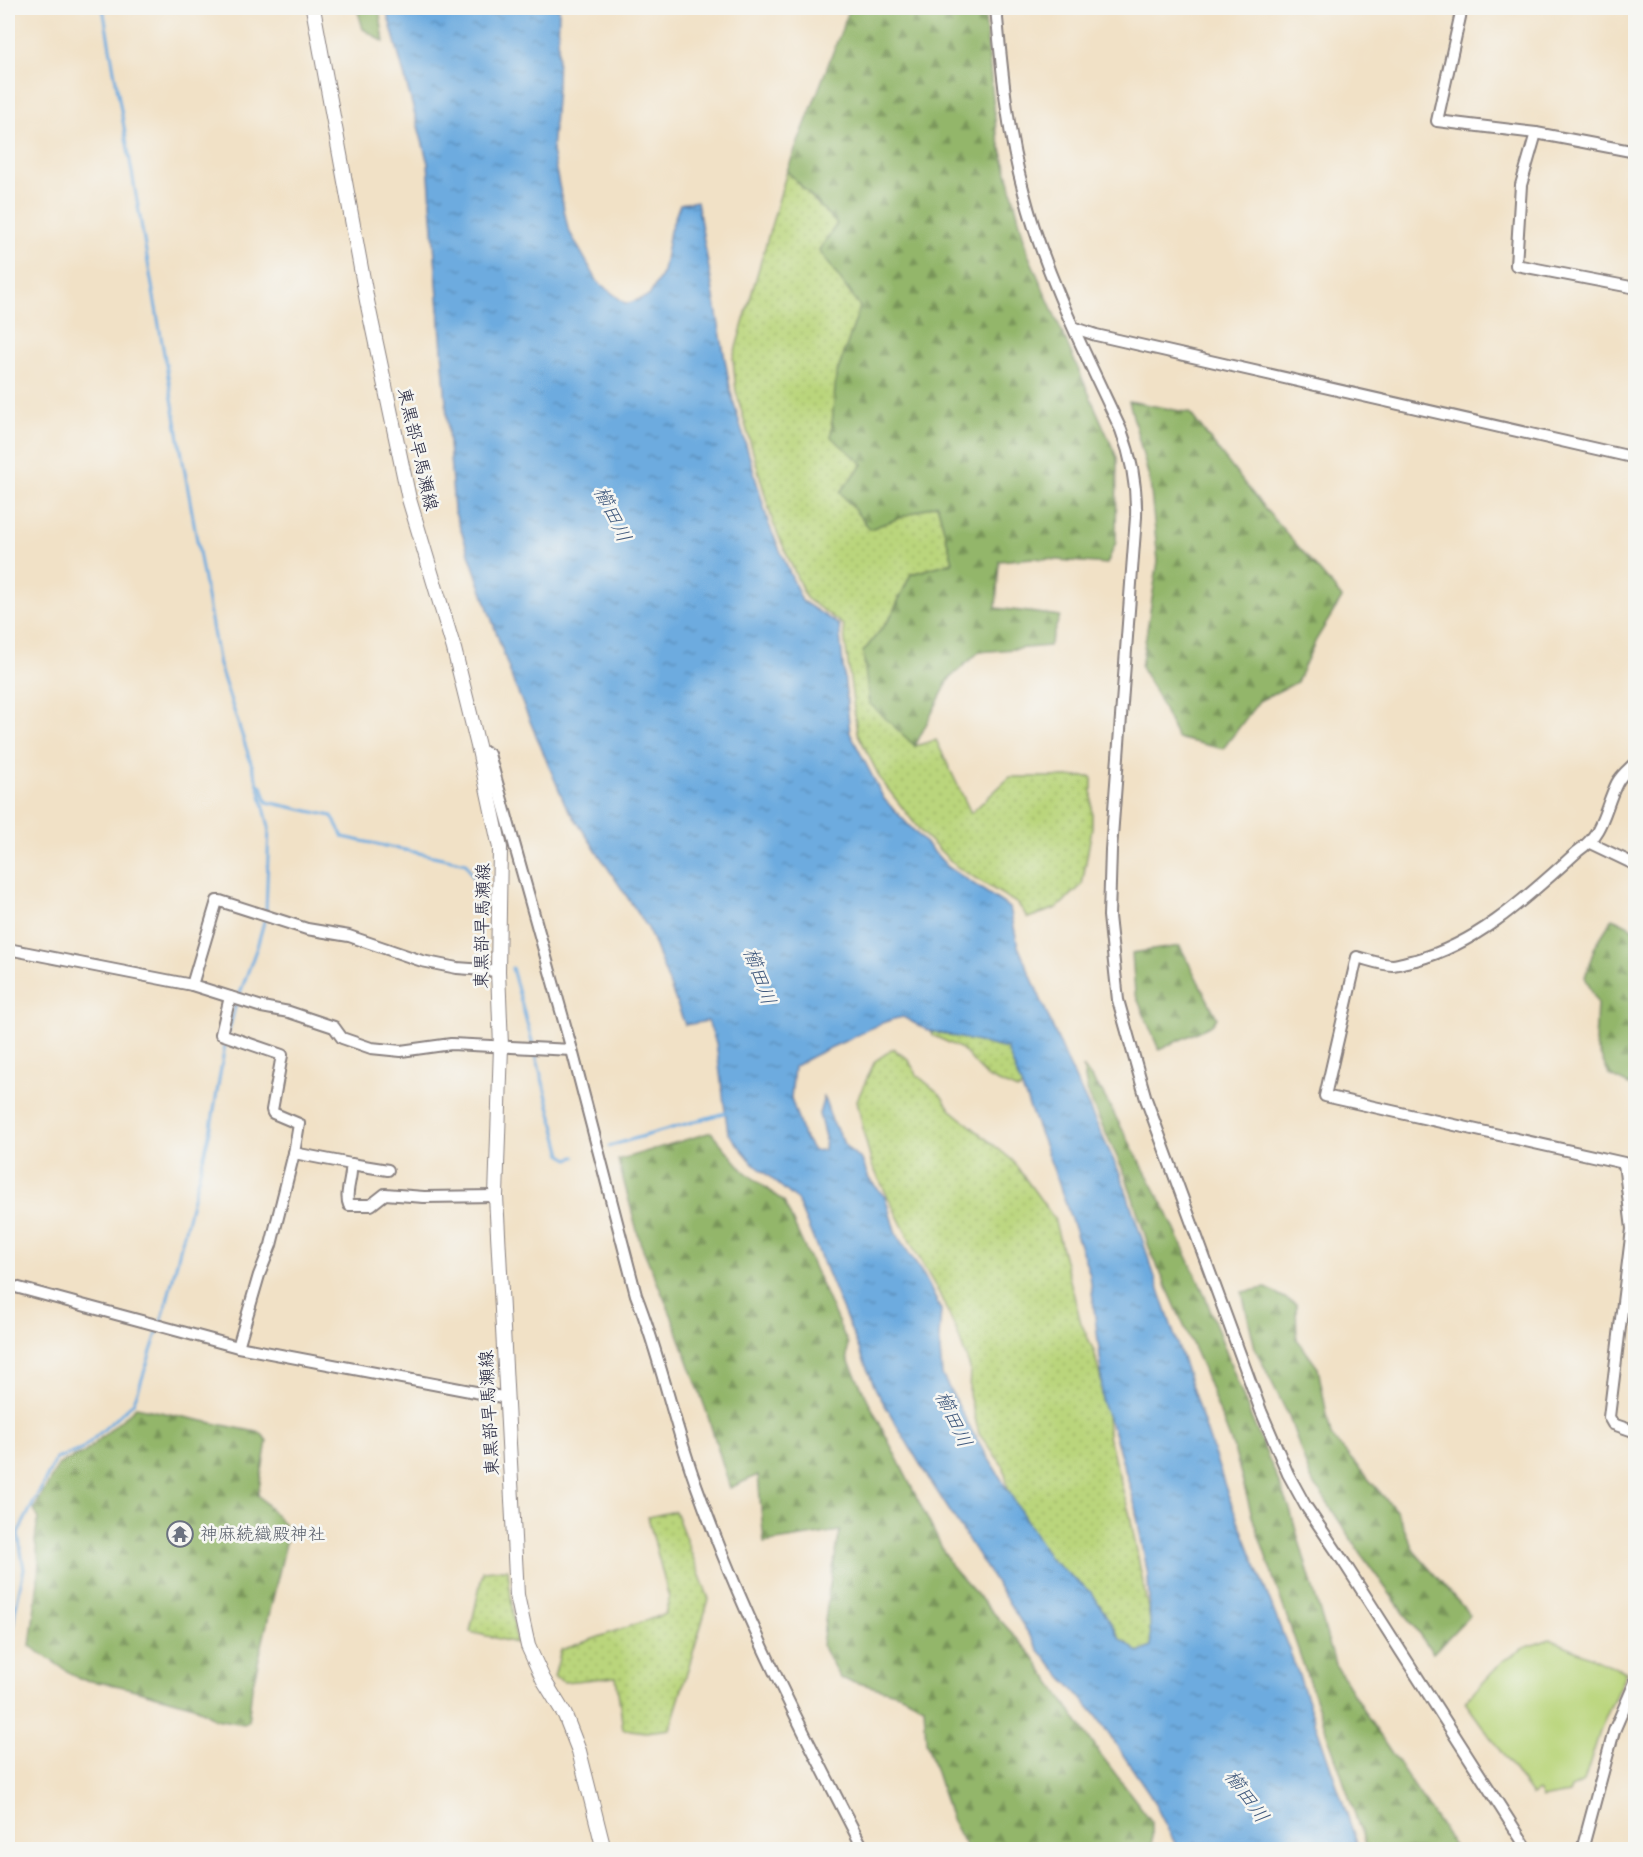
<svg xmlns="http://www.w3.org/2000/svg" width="1643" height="1857" font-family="Delius,'Klee One',sans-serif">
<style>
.green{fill:url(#green-dots);stroke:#6e7c5b;stroke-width:1.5}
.forest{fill:url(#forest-firs);stroke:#5a6c53;stroke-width:1.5}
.pitch{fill:#bad57b;stroke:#6e7c5b;stroke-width:1.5}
.water{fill:url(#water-ripples);stroke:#48668d;stroke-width:1.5;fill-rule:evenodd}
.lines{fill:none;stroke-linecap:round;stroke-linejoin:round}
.stream{stroke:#6dabdf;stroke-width:3}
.street-casing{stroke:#8a8280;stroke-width:14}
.secondary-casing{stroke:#8a8280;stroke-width:16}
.street{stroke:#fff;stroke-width:10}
.secondary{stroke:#fff;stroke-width:14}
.labels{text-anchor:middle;stroke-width:5;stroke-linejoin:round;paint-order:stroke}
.street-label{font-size:18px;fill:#22223b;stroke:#f6f6f2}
.worship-label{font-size:18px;fill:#5b616d;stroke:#f6f6f2;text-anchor:start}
.water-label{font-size:20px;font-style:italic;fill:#40597d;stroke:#f6f6f2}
</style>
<defs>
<pattern id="green-dots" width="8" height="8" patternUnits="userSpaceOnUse" patternTransform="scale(1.5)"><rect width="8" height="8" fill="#bad57b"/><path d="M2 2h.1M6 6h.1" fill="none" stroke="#a0b76b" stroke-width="1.8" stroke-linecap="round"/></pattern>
<pattern id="forest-firs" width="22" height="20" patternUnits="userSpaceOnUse" patternTransform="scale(1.5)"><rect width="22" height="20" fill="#93b66b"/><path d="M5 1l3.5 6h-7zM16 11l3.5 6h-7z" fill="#789459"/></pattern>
<pattern id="water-ripples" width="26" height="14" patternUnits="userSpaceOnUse" patternTransform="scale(1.5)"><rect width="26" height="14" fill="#6dabdf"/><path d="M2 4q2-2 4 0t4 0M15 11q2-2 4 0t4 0" fill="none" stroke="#598bb6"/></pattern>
</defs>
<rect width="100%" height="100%" fill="#f6f6f2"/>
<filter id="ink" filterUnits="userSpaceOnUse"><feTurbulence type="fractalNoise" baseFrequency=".0167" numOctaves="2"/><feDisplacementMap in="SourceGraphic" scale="12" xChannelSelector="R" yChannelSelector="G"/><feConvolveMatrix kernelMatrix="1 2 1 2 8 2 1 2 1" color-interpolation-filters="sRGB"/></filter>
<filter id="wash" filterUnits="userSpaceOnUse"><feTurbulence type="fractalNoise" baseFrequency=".008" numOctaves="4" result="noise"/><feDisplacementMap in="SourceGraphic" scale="24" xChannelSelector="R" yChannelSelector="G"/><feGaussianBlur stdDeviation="1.35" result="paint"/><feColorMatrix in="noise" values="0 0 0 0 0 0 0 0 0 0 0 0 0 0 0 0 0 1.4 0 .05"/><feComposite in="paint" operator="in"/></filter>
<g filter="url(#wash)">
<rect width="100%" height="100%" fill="#f1e1c6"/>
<g class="green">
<path d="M787,171L837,224L819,250L861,307L836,376L863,464L870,528L937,504L953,562L911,574L890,618L863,652L915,746L936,740L971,813L1010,777H1092V828L1082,885L1057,908L1028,918L1018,904L957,867L922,833L881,780L857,732L843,625L806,598L773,523L736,391L733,358Z"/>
<path d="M989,1002L1026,1086L1017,1090L987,1077L962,1049L932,1035L923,1011Z"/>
<path d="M893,1049L907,1058L918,1076L940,1094L950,1109L1012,1160L1054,1218L1081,1323L1094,1351L1107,1406L1108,1436L1130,1516L1158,1661L1109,1658L1011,1504L1004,1467L979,1434L969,1394L970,1368L957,1332L939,1293L914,1249L872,1165L864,1134L857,1100L875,1061Z"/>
<path d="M675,1511L709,1599L670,1729L646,1732L623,1729L616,1677L564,1682L554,1677L561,1650L665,1614L669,1598L648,1517Z"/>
<path d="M508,1569L516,1643L470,1632L483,1571Z"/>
</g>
<g class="forest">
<path d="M357,8H379L384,42L363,29Z"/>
<path d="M850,8H984L996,129L1028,254L1117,458L1116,542L1107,564L1033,558L999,561L996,608L1060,616L1049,646L979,652L950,678L915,746L869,703L863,652L890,618L911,574L953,562L937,504L870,529L840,492L863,464L831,437L836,376L860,307L819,250L837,224L787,171Z"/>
<path d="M1129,401L1190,413C1215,446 1240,479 1267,511C1292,540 1318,568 1342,598L1316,640L1297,682L1259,701L1223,749L1177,738L1158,697L1141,667L1158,561L1150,482Z"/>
<path d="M1613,918L1635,929V1088L1609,1075L1595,1043L1597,1003L1585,977L1595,946Z"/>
<path d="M1180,946L1217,1018L1212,1025L1159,1050L1135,993L1132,953Z"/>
<path d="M1083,1067L1102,1092L1164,1206L1203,1291L1250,1415L1289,1506L1335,1664L1369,1719L1456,1849H1367L1253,1519L1234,1449L1200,1362L1149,1247L1125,1174L1088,1095Z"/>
<path d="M711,1132L744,1171L784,1202L848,1344L847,1358L951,1566L1032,1655L1098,1751L1152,1822V1849H967L951,1819L926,1741L924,1706L899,1694L840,1678L822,1645L829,1590L840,1531L764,1543L758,1475L730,1488L706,1410L672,1317L640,1242L618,1160Z"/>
<path d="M1266,1288L1296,1304L1297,1339L1318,1368L1331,1436L1397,1512L1414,1551L1470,1615L1433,1653L1363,1557L1310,1477L1289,1417L1255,1348L1242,1292Z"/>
<path d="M136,1407L261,1433L267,1441L258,1495L289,1530L252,1688L248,1722L244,1724L215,1719L194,1706L120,1686L79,1679L30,1646L38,1581L39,1559L35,1542L38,1518L34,1509L59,1464L84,1453Z"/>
</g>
<path class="pitch" d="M1550,1639L1626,1672L1601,1728L1584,1782L1571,1788L1569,1793L1542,1798L1538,1791L1532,1795L1465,1702L1504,1660L1524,1648Z"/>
<path class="water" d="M386,8H559L557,87L552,151L568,229L598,282L626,304L649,296L663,272L670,231L680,204L697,201L731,393L769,525L802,601L839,625L850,733L884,799L948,867L1010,908L1018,946L1069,1065L1121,1176L1227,1492L1297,1670L1359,1849H1178L1149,1793L1096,1715L1041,1653L924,1471L876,1390L797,1200L753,1163L728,1133L716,1043L708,1021L685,1025L648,928L565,804L513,681L454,510L428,163ZM903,1017L927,1030L1007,1049L1058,1181L1090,1275L1101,1365L1102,1403L1114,1432L1134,1501L1148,1575L1151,1647L1139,1653L1120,1638L1093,1594L1050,1559L973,1433L942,1375L939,1337L941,1310L924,1276L896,1234L885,1197L869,1179L862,1160L847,1148L832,1121L824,1097L819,1114L825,1137L824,1150L813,1151L803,1135L791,1098L794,1067C812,1055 830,1048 850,1039C868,1030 883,1020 903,1017Z"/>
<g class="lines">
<g class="stream">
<path d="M103,8L219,665L258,784L269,827L266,912"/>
<path d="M258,784L262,786L267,802L332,816L343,837L466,863L485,903"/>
<path d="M512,968L533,1045"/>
<path d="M535,1052L562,1155L569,1159L575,1157"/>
<path d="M609,1146L728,1112"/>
<path d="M8,1666L15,1611L24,1569L18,1533L56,1459L81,1450L133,1403L138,1391L165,1309L211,1127L225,1045L235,1007L257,947L265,918"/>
</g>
</g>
</g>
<g filter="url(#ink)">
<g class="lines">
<g class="street-casing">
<g id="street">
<path d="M996,8C1002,70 1007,132 1024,193C1045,275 1085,353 1121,430C1132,459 1137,486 1136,517L1111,850L1109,916L1118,1000L1146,1099L1261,1411L1288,1474L1305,1505L1345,1564L1528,1850"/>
<path d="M1462,8L1437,121L1536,133L1636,152"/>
<path d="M1536,133L1521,185L1516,265L1636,288"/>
<path d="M1075,328L1096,335L1636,458"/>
<path d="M479,750L489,754L572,1050L636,1295C661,1358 674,1426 698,1490C742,1614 803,1733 864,1850"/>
<path d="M1636,762C1629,769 1621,775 1617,783C1604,809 1604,833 1578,851C1530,894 1480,943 1416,960C1408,961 1401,964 1393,965C1381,965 1369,960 1357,957L1325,1096L1624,1163L1632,1229L1609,1417L1613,1424L1636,1432"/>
<path d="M1590,843L1636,865"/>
<path d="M8,949L192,985L262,1007L289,1012L334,1027L342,1038L371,1048L401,1051L451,1044L572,1050"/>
<path d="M192,985L217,901H220L307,929L349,936L422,961L457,968L498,971"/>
<path d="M230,997L221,1034L282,1055L272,1110L273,1113L299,1124L294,1153L351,1164C353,1177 344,1194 349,1205H371L385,1194L424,1197L496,1196"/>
<path d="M351,1164L388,1170"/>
<path d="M8,1285L238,1347L507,1398"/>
<path d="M238,1347L259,1275L271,1245L294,1153"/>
<path d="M1582,1850L1614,1731L1636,1680"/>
</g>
</g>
<g class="secondary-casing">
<path id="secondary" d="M313,8L367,301L409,499L454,649L479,750L500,848L498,971L501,1046L496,1196L517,1595L528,1646L543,1679L565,1715L579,1751L604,1850"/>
</g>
<use href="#street" class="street"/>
<use href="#secondary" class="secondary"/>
</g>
</g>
<defs>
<g id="temple-ring" transform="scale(1.35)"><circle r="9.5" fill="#f6f6f2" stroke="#6b7280" stroke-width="1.5"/><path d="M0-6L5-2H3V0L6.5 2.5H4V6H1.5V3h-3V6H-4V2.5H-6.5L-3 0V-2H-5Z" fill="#6b7280"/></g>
</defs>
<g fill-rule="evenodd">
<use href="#temple-ring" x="180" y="1534"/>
</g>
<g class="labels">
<g class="street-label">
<text transform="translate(418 449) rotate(77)" y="6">東黒部早馬瀬線</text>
<text transform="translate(482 926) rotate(-89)" y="6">東黒部早馬瀬線</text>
<text transform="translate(489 1413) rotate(-93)" y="6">東黒部早馬瀬線</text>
</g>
<g class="worship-label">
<text x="200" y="1540">神麻続織殿神社</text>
</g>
<g class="water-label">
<text transform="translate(613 514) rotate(64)" y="7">櫛田川</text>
<text transform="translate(760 976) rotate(70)" y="7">櫛田川</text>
<text transform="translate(954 1419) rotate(65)" y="7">櫛田川</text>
<text transform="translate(1247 1796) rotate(54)" y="7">櫛田川</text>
</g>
</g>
<rect width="1643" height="1857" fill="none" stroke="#f6f6f2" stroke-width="30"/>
</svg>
